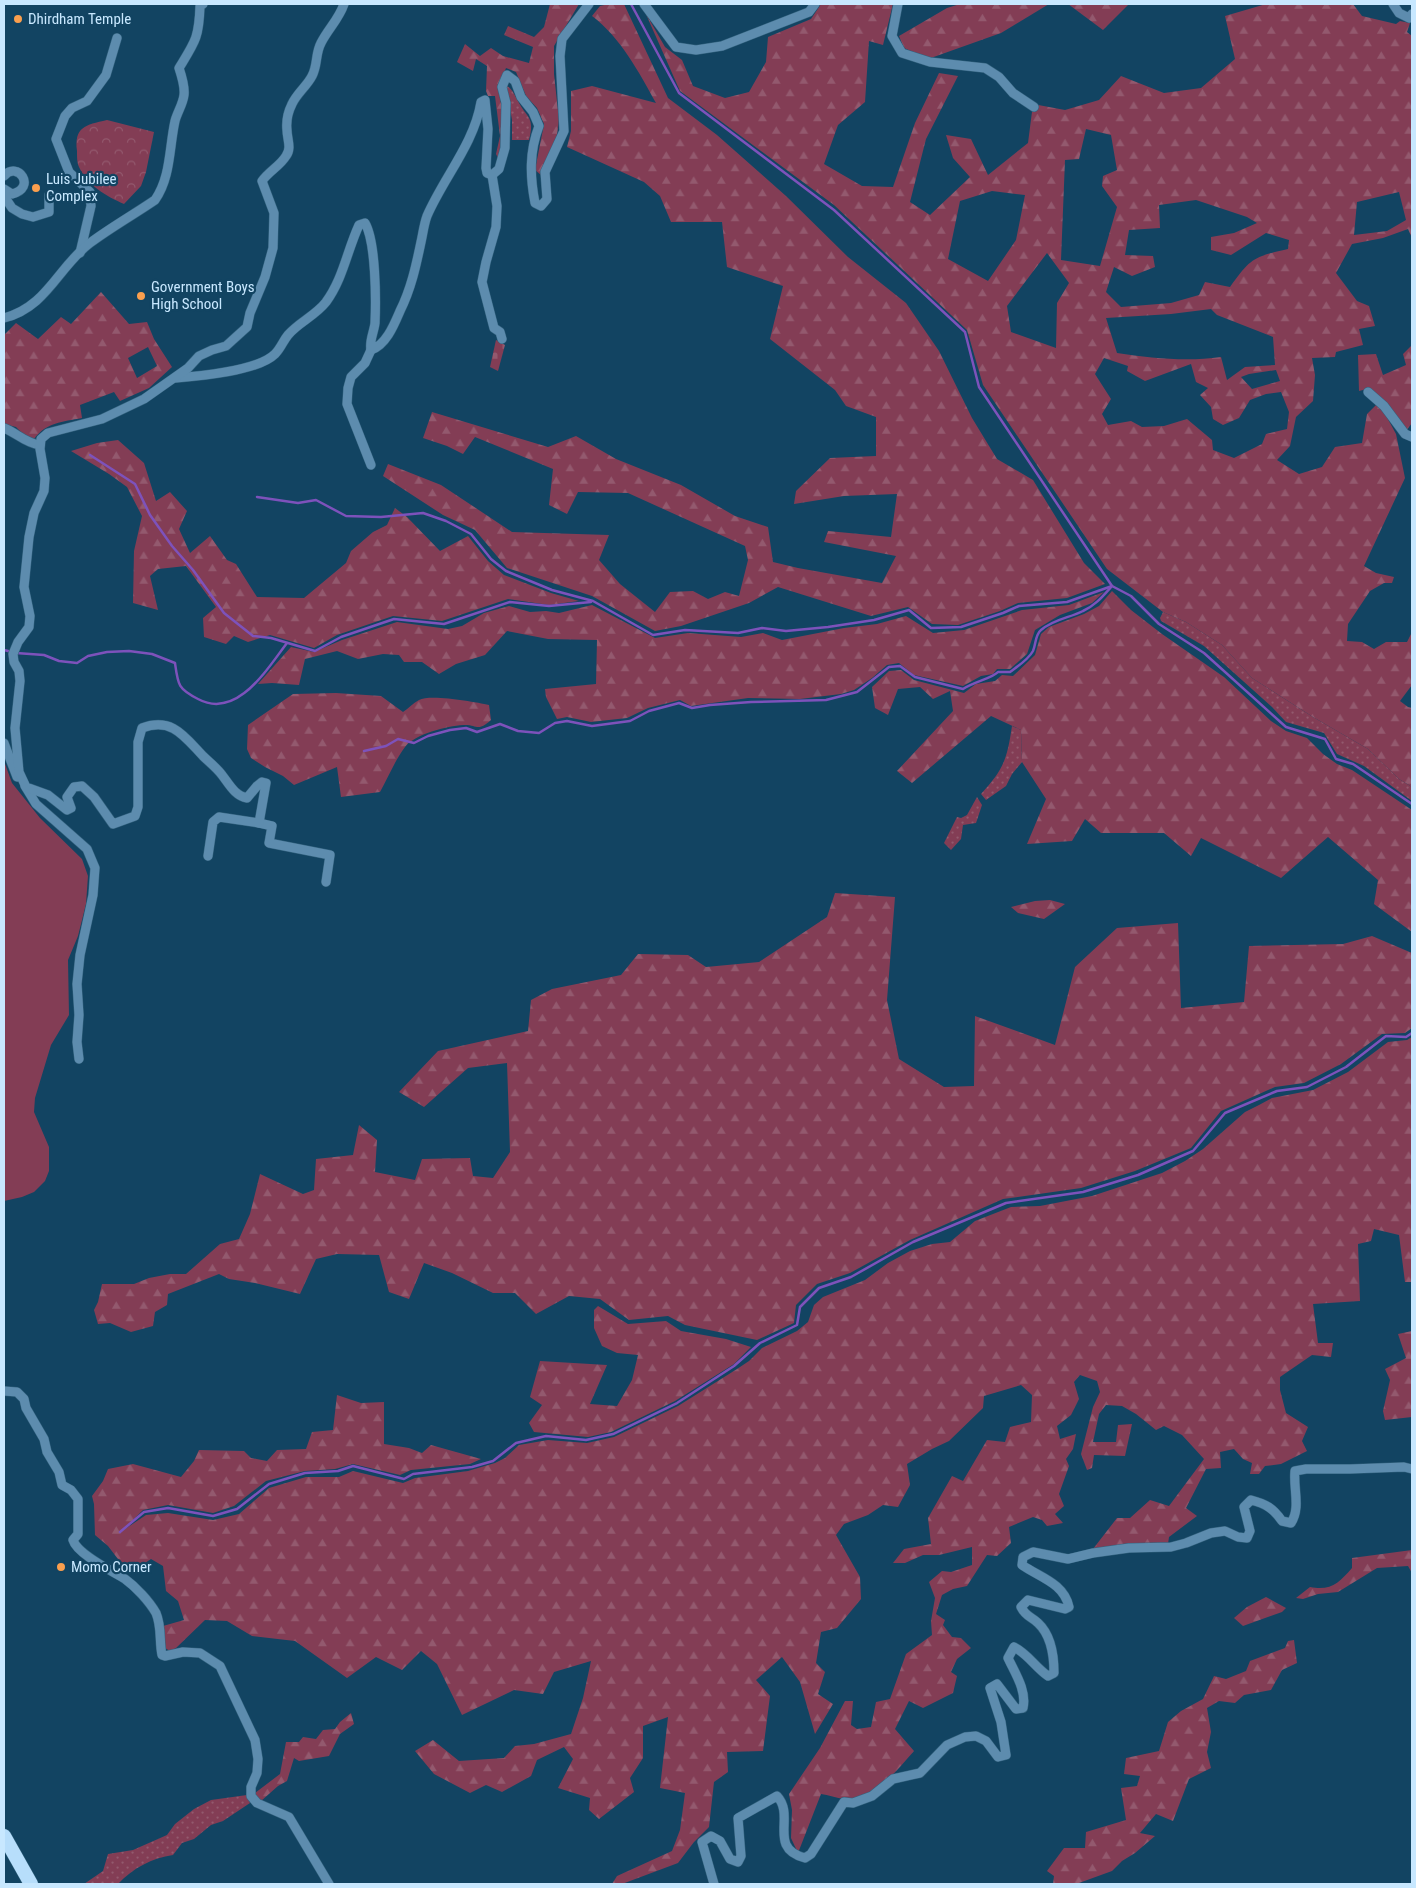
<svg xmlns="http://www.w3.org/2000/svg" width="1416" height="1888" font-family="'Roboto Condensed',sans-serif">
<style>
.grass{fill:url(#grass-dots)}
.forest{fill:url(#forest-firs);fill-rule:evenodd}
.cemetery{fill:url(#cemetery-stones)}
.park{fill:url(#park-crowns)}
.garden{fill:#833d55}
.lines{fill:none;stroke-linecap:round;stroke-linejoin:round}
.stream{stroke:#7d52bb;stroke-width:2.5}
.minor-casing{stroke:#33627e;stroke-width:10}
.trunk-casing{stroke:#33627e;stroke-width:15}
.minor{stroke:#5d8cae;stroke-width:9}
.trunk{stroke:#b7defb;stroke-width:14}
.poi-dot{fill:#fa9f4e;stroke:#124462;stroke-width:2}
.labels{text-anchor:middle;stroke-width:4.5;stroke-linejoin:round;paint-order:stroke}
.poi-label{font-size:15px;fill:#c8e8ff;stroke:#124462;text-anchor:start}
</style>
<defs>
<pattern id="grass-dots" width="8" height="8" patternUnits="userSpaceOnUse" patternTransform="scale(1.25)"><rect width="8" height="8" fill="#833d55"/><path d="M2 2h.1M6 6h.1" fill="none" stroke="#93596e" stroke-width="1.8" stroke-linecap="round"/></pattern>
<pattern id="forest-firs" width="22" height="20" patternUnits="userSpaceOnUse" patternTransform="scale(1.25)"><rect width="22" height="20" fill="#833d55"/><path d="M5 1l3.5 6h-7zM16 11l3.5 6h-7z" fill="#93596e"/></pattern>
<pattern id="cemetery-stones" width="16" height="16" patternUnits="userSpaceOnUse" patternTransform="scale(1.25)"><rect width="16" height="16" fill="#833d55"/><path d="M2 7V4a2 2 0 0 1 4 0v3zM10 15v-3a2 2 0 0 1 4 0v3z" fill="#93596e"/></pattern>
<pattern id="park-crowns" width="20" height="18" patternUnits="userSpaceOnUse" patternTransform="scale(1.25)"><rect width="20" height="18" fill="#833d55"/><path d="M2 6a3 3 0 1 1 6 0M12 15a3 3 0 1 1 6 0" fill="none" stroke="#93596e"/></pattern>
</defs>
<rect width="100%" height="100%" fill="#124462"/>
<g class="grass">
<path d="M506,85C513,90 514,94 518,101C527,119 535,116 529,140H512V120Z"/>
<path d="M1163,612L1186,622L1222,645L1252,678L1313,717L1368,749L1399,779L1412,787V801L1364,766L1337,754L1324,733L1286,722L1272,707L1204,646L1161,621L1160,618Z"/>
<path d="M1012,726L1021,730L1022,762L1012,774L1006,786L986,800L981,794C1004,769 1007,759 1012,726Z"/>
<path d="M977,797L982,805L976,823L963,825L961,839L951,850L944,843L957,817L961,818L967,815Z"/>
<path d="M247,1795L250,1803L223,1821L211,1825L194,1839L182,1843L173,1855C152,1858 133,1868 118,1884H84L103,1871L108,1854L133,1850L167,1835L175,1824L194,1809L211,1800Z"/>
</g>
<g class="forest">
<path d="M550,4H579L554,46V74L559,120L557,135L541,175L535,170L544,124L537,108L526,96L516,72L506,68L499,85L504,133L499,160L496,154L500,136L495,96H488L486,91L487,66L476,59L473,71L457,62L465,44L480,56L491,48L503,56L529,63L533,47L504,35L508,26L534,37L544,27Z"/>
<path d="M609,4H624L668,98L717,135L786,196L848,257L906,303L939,351L972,418L997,459L1033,480L1084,563L1105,584L1067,598L1018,603L1000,611L958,625L932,624L908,607L871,616L778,587L749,603L681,626L655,631L592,596L507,568L475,530L443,515L383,476L388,464L441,485L512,532L609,535L599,560L620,584L655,612L670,592L693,591L708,599L725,592L739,596L748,560L745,546L628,493L578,492L567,514L549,505L553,469L475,437L463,454L447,446L423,438L432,412L548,447L576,436L616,459L681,485L735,516L768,527L773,562L798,568L882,583L896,556L824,542L828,531L891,537L897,494L844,496L794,504L796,491L830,458L876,456V417L846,406L835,390L770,339L783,286L727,267L722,222H671L660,196L644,182L567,147L571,131V91L592,86L656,103C639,72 620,37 592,16L600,6Z"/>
<path d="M821,4H893L883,45L869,41L865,102L838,125L824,164L862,186L893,187L915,123L939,73L958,76L926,139L910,202L930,215L970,177L953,158L946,135L971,139L988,175L1028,143L1033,104L1065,110L1099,100L1121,76L1164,93L1201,88L1235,59L1225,16L1266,4H1353L1362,16L1396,24L1400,21L1410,23L1407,32L1412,36V238L1408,229L1383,238L1352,244L1336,273L1357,301L1369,306L1375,326L1359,329L1363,345L1336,352L1335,357L1312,358L1315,375L1313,401L1296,417L1290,446L1277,460L1299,474L1322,467L1335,447L1362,443L1367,414L1376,405L1383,410L1396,434L1405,478L1364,566L1376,573L1394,577L1392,583H1384L1370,591L1348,624L1347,641L1362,642L1374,649L1386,642H1407L1412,632V685L1400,701L1408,707L1412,708V787L1399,779L1368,749L1313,717L1252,678L1222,645L1186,622L1163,612L1107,569L983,385L967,330L834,205L680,91L645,12L665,47L682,60L693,86L725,98L749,92L766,62L768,37L811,19ZM1086,129L1111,135L1117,170L1103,176L1102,186L1117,207L1100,266L1061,260L1065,160L1079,159ZM992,191L1025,195L1016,240L988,281L948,259L960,201ZM1399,192L1406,220L1387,231L1354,235L1357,202ZM1196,200L1247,217L1257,223L1234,233L1211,237V250L1231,255L1266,233L1289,240L1288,249C1253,257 1251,258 1230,287L1205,282L1199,295L1171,303L1121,307L1106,292L1114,267L1132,276L1155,267L1153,256L1125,255L1129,230L1160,228L1159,205ZM1047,253L1069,283L1057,303L1056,348L1011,332L1007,306ZM1211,309L1217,315L1273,337L1275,365L1245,367L1227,380L1221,357C1186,362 1151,358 1117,353L1106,318L1171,314ZM1104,358L1128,366L1127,371L1145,381L1191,364L1196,382L1208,388L1200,395L1211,407L1213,419L1223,425L1239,418L1250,400L1266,394L1281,392L1289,412L1287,429L1266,434L1262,444L1234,458L1213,450L1212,440L1187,419L1164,426L1142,427L1131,421L1108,425L1102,414L1111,399L1095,374ZM1276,370L1280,381L1252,389L1241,377L1249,374Z"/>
<path d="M960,4H1049L1001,33L928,59L904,48L899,36L947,8Z"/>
<path d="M1068,4H1129L1103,30Z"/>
<path d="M101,292L129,324L147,322L154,339L172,367L149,388L120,401L114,392L80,405L82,418C62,422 47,422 34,439L25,436L16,427L4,424V335L16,323L38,339L61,317L71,324ZM148,347L157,366L137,378L128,358Z"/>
<path d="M1412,345V423L1406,431L1367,389L1359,391L1358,355L1376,354L1383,375L1406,365L1403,354Z"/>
<path d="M118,440L144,463L156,501L170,492L187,511L179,529L190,553L210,536L227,560L236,564L257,597L304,598L346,563L351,551L373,532L387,525L395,508L407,517L440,551L468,536L488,561L504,575L551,593L579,601L549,605L508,599L442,621L393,616L337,635L314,648L270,635L248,642L234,636L226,644L204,637L203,618L216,607L186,566L158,569L150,576L158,610L133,603L134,551L142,516L127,487L109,474L71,451L97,443Z"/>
<path d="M1112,591L1131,610L1162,634L1224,677L1271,721L1286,731L1307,738L1323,754L1337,764L1352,770L1412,810V932L1374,904L1378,880L1328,837L1281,878L1201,838L1191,856L1164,833H1101L1085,819L1072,841L1027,844L1046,799L1022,762L1021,730L991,716L912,783L897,771L953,711L950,691L933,699L920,687L898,689L888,715L875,708L872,687L889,671L901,670L914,680L964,693L976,684L995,681L1002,675L1013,676L1035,655L1041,634L1049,627L1084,614L1099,606Z"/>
<path d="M1104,592L1092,603L1060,615L1035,630L1027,654L1010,669H997L993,674L981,676L963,686L914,675L899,663L887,665L872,678L854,690L841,694L800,699L748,698L691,706L680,700L648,708L627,718L591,722L567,717L557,719L546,697L545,689L596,684L597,640L548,639L507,631L485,655L456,664L439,674L422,662H404L399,655L383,654L358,659L337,651L305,659L299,685L272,683L258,684L291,647L314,652L342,640L397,622L448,629L462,626L484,613L509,606L530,612L546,611L559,613L592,605L655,638L688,633L741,637L763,633L782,640L844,628L877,624L906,616L933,633L964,630L1022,610L1069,605Z"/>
<path d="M336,693L381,696L403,712C408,709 413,703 419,700C431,694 474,702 489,705L491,720C476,733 478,724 463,725C447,726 415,734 405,747C395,760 388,778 380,792L341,797L337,767L294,785L283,776L265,767L251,758L247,749L248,725L293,694Z"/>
<path d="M835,893L895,897L887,1000L899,1059L944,1087L974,1086L975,1016L1055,1045L1075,967L1117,928L1178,923L1181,1008L1244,1002L1249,946L1343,944L1372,936L1412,953V1028L1405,1033L1382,1034L1341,1064L1304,1083L1275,1087L1221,1111L1191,1148L1135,1171L1081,1188L1003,1199L910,1240L850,1273L817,1284L796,1305L794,1323L757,1340L685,1325L668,1316L629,1320L600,1299L569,1296L536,1314L515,1293H493L452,1273L424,1263L409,1299L389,1292L379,1255L337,1254L316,1259L300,1294L255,1283L229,1279L219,1274L168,1294L167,1305L155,1312L153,1326L131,1332L110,1323L98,1324L94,1310L98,1302L102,1284H134L149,1278L170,1274H186L220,1244L239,1239L250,1214L260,1174L303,1194L314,1190L316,1159L353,1155L359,1125L377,1140L375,1172L415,1180L422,1159L470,1158L473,1176L493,1178L510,1152L507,1063L468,1068L424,1107L399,1092L438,1051L528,1031L531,1000L552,989L621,975L638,954L688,955L706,967L759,962L827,917Z"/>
<path d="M1050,900L1065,904L1044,919L1018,913L1011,907L1035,901Z"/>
<path d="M1412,1037V1282H1405L1399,1235L1374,1229L1371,1241L1358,1244L1360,1301L1313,1304L1318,1343H1333L1331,1357L1312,1355L1280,1377V1390L1286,1413L1308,1427L1302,1441L1307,1451L1281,1464L1265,1466L1259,1474H1250L1252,1463L1243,1459L1234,1449L1220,1452L1221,1468L1206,1469L1186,1508L1197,1516L1169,1537L1168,1544L1093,1549L1117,1518H1130L1150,1500L1169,1506L1204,1459L1182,1435L1164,1426L1156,1430L1136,1414L1122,1406L1106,1405L1099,1414L1093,1442H1116L1118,1425L1132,1424L1125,1456L1094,1455L1092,1468L1087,1470L1081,1454L1093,1407L1100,1392L1097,1381L1080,1375L1074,1382L1079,1399L1071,1415L1057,1426L1060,1439L1076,1434L1073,1449L1066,1459L1069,1466L1059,1494L1064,1506L1055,1514L1063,1523L1047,1526L1042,1520L1033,1517L1009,1527L1011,1543L997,1556L987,1555L967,1586L953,1589L942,1595L936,1614L945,1620L943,1625L952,1637L961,1638L971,1648L957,1659L951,1672L957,1676L953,1693L923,1708L909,1701L895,1729L914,1751C895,1772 875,1800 844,1799C837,1798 828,1795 821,1794L798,1853L791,1838L792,1810L789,1794L820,1748L845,1701H853L851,1725L857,1729L871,1727L876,1702L890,1699L906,1654L932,1635L931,1621L935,1598L929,1582L942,1571L951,1572L972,1565V1547L939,1555H923L905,1563H893L904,1549L931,1544L928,1518L952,1476L963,1481L987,1440L1005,1442L1010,1427L1031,1422L1032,1395L1021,1385L984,1396L983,1408L949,1441L932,1449L907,1464L910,1485L898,1507L883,1505L868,1515L844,1524L836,1535L860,1577L861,1599L837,1628L821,1632L816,1663L825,1672L818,1694L833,1704L815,1734L800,1682L782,1657L756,1680L770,1696L763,1751L727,1752L728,1772L714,1782L709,1827L694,1842L678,1863L622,1884H612L617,1876L672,1851L680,1830L685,1793L660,1788L668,1717L643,1726V1758L630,1778L634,1792L599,1819L589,1810L590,1798L558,1788L573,1759L564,1747L537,1760L531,1776L502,1792L486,1785L470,1793L434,1774L415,1751L433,1740L459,1761L504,1758L515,1746L534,1744L571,1734L583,1698L591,1661L554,1672L543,1694L514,1690L462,1715L437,1664L421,1651L402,1670L376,1657L347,1678L295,1641L252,1636L227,1621L205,1620L176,1648L170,1651L165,1648L163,1626L184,1620L178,1601L166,1591L163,1566L151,1559L145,1563H121L108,1546L95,1535L94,1504L92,1496L103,1481L108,1469L133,1464L181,1477L194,1461L199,1450L244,1451L251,1458L267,1461L277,1450L306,1449L312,1432L333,1430L337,1395L361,1403L384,1402V1444L409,1448L422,1453L431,1445L481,1459L470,1464L411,1470L400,1475L353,1464L335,1469L305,1471L266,1481L234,1506L213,1513L168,1505L143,1510L122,1531L146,1515L168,1513L213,1520L239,1514L269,1488L306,1477H339L353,1471L403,1483L415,1478L468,1471L495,1463L505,1458L519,1445L548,1440L587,1443L614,1437L678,1406L737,1369L749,1361L762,1348L797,1331L808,1322L814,1305L823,1297L865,1280L888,1263L910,1251L932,1244L950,1242L975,1221L1011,1207L1040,1206L1092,1196L1162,1173L1185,1161L1203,1149L1245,1112L1259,1105L1272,1098L1313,1090L1348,1072L1388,1042L1407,1040Z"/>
<path d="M598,1306L628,1324L666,1321L681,1331L726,1339L751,1347L734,1364L675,1401L611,1432L588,1437L534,1432L529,1423L542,1405L530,1397L540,1361L607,1365L590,1404L617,1406L632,1380L638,1355L617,1353L602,1346L594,1328V1310Z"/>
<path d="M1412,1331V1417L1385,1420L1383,1411L1390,1380L1385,1369L1406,1358L1398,1334Z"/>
<path d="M1412,1550V1573L1408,1566L1377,1568L1338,1592L1318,1594L1303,1599L1296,1598L1310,1587C1331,1591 1339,1583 1352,1568V1558Z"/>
<path d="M1266,1597L1286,1608L1282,1612L1243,1626L1234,1618L1247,1607Z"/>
<path d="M1294,1640L1297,1663L1282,1670L1271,1690L1244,1695L1235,1703L1219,1701L1207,1708L1211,1732L1207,1752L1211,1768L1189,1779L1173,1821L1156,1814L1140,1833L1155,1836L1135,1853L1122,1861L1112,1871L1079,1883L1053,1884L1054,1876L1047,1871L1064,1848H1085L1086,1832L1126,1820L1121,1788L1137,1786L1140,1776L1124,1774L1126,1758L1159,1751L1168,1722L1181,1711L1203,1699L1214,1676L1226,1679L1246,1671L1250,1661L1285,1648L1288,1641Z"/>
<path d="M351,1713L354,1724L340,1734L329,1756L299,1761L294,1758L287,1781L278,1786L261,1801L256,1799L255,1793L280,1774L286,1742H299L303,1737L316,1739L323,1730L335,1729L340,1722Z"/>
</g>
<path class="cemetery" d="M496,340L505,345L498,371L490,367Z"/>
<path class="park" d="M107,120L154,132L146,172L141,186L124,204C106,196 87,185 79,167C77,163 77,156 77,151C74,127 85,125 107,120Z"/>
<path class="garden" d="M4,761L12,783L40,818L82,859L88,876L86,904L78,936L68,960L69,1015L51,1045L35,1098L34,1112L49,1147V1171L45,1181L34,1192L22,1197L4,1201Z"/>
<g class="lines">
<g class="stream">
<path d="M90,455L135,484L150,515L172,546L193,570L224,613L253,636L271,638L315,651L341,637L394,619L444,624L510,602L549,606L591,602"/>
<path d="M257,497L298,503L316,500L346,516L381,517L423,513L446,521L471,534L491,559L506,571L552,590L593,601L653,635L685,630L738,633L762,628L786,631L828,627L874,620L909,610L931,628L961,627L1003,613L1019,606L1067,602L1112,586L1131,596L1159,624L1204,653L1286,727L1325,739L1336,759L1353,764L1412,804"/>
<path d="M4,650L16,653L44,655L59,661L77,663L88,656L107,652L129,651L152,654L175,663C178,685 178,689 198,699C237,720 267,669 287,643"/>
<path d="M364,751L386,746L398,739L414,743L428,736L450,730L466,728L477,732L500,724L518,731L539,733L555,723L567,721L592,726L630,721L649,711L679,703L692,708L710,705L751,702L826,700L857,692L889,667L900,666L915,677L963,689C973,682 993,678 998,672H1010C1018,666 1028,660 1033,651C1036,644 1035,635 1041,630C1054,619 1069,618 1083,611C1096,605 1103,596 1112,586L979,387L965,332L834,210L679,93L631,4"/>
<path d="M120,1532L144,1512L168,1508L213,1516L237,1509L269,1484L305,1473L338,1471L353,1466L404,1479L413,1474L472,1467L493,1461L516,1443L546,1436L586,1440L613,1434L677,1403L734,1366L760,1343L797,1325L800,1307L819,1288L851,1277L913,1242L1006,1203L1083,1192L1138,1175L1193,1151L1225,1113L1277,1091L1307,1087L1346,1067L1386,1036L1406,1037L1412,1033"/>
</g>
<g class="minor-casing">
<g id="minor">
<path d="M644,4L676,47L696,50L722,46L809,12L815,4"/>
<path d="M898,4L892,36L902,53L930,62L985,68L999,77L1013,93L1034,107"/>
<path d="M1393,4L1399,13L1409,18L1412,14"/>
<path d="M492,175L497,206L496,227L486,262L482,282L494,328L500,332L502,339"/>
<path d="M4,176C18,160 37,188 12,194L4,189"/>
<path d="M5,191L6,199L12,208L22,214L33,217L49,212V195"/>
<path d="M80,253L91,206L90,192L69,172L56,139L65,116L72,108L87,101L106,75L117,38"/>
<path d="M4,318C47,307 58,267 90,243C110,228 133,215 155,200C171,177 169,148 175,121C177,113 183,104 184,95C185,87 182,77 179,68C195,42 199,38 200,6L203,4"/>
<path d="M371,350L365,363L351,377L348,388L347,404L371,465"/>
<path d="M176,378C200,376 258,371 275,354C281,348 283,341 288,335C299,322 315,316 326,302C343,279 347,251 359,225L365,223C376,242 376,300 375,323C374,332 369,341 371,350C386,345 394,325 400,311C411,289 416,266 421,242C423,233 424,224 427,216C444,177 474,144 481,102L485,100L488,129L486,168L487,173L492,175L499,169L505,148L506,103L502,87L507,75L515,81L521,97L533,112L539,126C529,152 530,177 535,203L541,206L547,199L545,172L564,131L560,56L562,39L589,4"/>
<path d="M1368,392L1384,406L1405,434L1412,437"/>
<path d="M4,428C17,433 25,443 40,445"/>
<path d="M4,743L17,777"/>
<path d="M25,786L36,804L87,849L95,868L93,895L80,955L77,984L79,1015L77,1042L79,1059"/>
<path d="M259,823L272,826L269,843L330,855L326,882"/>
<path d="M208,856L213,822L219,817L259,823L266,783L262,782L257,786L247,798C235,796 229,784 222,775C217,768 209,762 203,756C184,736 172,717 142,728L138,742V807L135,816L113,824L94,797L82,786L74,787L67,797L71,808L67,810L48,795L26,787L19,772L15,728L20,681L19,671L14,662L13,654L18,642L29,627L30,616L24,587L29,537L34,513L44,491L45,478L40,449L41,439L48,433L102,419L144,399L188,368L199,356L212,350L226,346L247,327L250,313L265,277L273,248L274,213L262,181C269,171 280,166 286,156C292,148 287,139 287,130C286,121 288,112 292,104C297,93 307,86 312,76C318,65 315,54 321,43C328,29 339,19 344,4"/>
<path d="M4,1391L17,1392L24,1399L26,1408L44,1439L47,1452L59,1472L62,1485L71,1490L78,1499V1534L73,1540C77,1554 112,1571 125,1579C136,1587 149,1601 156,1613C162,1627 159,1641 162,1655L165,1656L183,1652L200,1653L220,1666L255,1740L258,1759L257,1773L251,1787V1796L257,1803L289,1817L329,1884"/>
<path d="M714,1884L702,1842L711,1836L720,1841L730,1859L738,1862L741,1856L738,1818L777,1796C796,1816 767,1848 805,1858L811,1854L844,1802L853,1803L872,1796L893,1779L920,1773L947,1745L965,1737L976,1736L986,1741L998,1757L1006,1755L1001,1722L990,1688L997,1684L1016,1709L1023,1708C1027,1691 1015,1673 1008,1658L1014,1647C1028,1654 1035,1667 1048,1676L1054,1673C1054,1656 1051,1635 1038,1623C1031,1616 1026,1617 1021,1607L1028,1600L1065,1609L1069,1607C1064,1583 1039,1577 1022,1565L1023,1557L1033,1552L1068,1559L1093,1553L1129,1548L1171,1547L1186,1543L1211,1533L1225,1531L1238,1537L1247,1538L1250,1531L1244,1507L1251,1500C1266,1504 1273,1508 1282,1521L1291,1523C1301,1508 1293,1488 1295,1471L1306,1469H1350L1404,1467L1412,1469"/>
</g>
</g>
<g class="trunk-casing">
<path id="trunk" d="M4,1836L31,1884"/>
</g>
<use href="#minor" class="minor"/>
<use href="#trunk" class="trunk"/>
</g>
<g class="poi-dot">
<circle cx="18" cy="19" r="5"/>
<circle cx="36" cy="188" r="5"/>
<circle cx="141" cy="296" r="5"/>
<circle cx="61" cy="1567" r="5"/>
</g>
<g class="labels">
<g class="poi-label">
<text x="28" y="24">Dhirdham Temple</text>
<text x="46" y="184">Luis Jubilee<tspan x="46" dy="17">Complex</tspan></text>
<text x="151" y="292">Government Boys<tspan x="151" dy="17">High School</tspan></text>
<text x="71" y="1572">Momo Corner</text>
</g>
</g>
<rect width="1416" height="1888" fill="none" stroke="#c8e8ff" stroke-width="10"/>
</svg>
